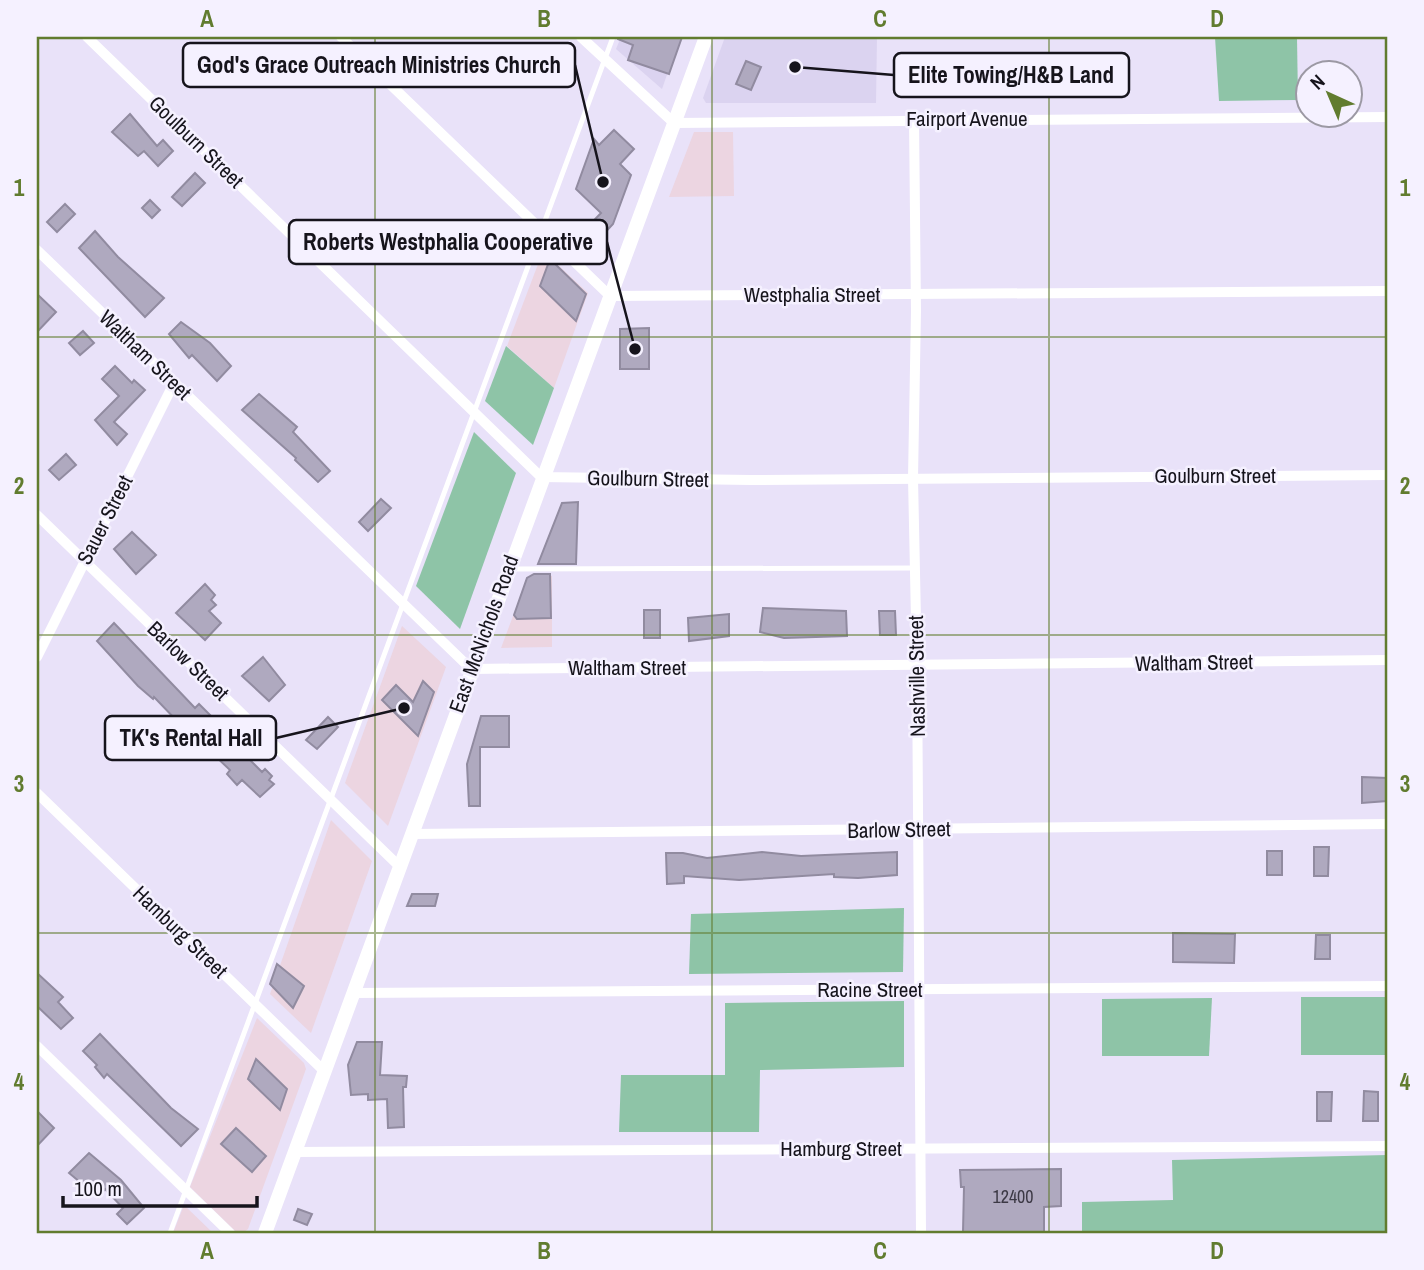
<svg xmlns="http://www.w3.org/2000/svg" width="1424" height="1270" font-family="'Archivo Narrow',sans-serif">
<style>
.commercial{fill:#ecd5e1}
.built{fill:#dbd3f0}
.green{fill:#8ec4a7}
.building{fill:#afa9bf;stroke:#918ba0;stroke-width:2}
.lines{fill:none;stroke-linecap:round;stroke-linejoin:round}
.service{stroke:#fff;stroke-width:5}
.minor{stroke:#fff;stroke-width:10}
.tertiary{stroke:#fff;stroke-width:14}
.grid{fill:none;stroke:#617c2f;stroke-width:2;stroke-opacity:0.55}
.labels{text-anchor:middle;stroke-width:5;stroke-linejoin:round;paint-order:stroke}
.number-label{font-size:18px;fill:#3c3945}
.street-label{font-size:21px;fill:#16141c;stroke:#f5f1ff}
.leader{fill:none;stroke:#16141c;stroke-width:2.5}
.callout-dot{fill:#16141c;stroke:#f5f1ff;stroke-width:2.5}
.callout{fill:#f5f1ff;stroke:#16141c;stroke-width:2.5}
.callout-label{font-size:23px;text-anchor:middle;font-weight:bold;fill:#16141c}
.neatline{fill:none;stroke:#617c2f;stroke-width:2.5}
.grid-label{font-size:23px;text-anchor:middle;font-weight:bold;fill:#617c2f}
</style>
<rect width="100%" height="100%" fill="#e9e2f9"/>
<g class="commercial">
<path d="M694,132H733L734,196L669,197Z"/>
<path d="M543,251L588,293L554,388L507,346Z"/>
<path d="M528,576H552V647L501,648Z"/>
<path d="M402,626L446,667L388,826L345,783Z"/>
<path d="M331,820L372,861L311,1033L270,994Z"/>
<path d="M257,1018L304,1063L306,1069L248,1229L243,1233L235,1231L190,1187Z"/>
<path d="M184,1205L213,1233H173Z"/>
</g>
<g class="built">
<path d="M621,37H680L662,89L616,49Z"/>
<path d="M725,37H877L876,103H706L703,98Z"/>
</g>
<g class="green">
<path d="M1215,37L1297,38L1298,100L1219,101Z"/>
<path d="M506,346L554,388L533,445L485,401Z"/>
<path d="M474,432L516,473L460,629L416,586Z"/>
<path d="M904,908L903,972L689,974L691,914Z"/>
<rect x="1301" y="997" width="86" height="58"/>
<path d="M1212,998L1209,1056H1102V999Z"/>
<path d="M904,1001V1067L760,1070L759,1132H619L621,1075H725V1003Z"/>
<path d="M1387,1155V1233H1082V1202L1173,1200L1172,1160Z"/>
</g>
<g class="building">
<path d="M618,37H682L669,74L628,60L633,45L618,39Z"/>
<path d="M746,61L761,67L751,90L736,84Z"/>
<path d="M130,114L157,146L163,140L173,151L158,166L144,151L138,156L112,132Z"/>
<path d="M614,130L634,149L620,164L631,175L613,224L588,251L576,239L601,213L576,189L594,139L599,145Z"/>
<path d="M195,173L205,183L182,206L172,197Z"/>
<path d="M150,200L160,210L152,218L142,208Z"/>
<path d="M65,204L75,214L57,232L47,222Z"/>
<path d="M95,231L118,257L164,298L145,317L79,248Z"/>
<path d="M550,259L586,294L576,321L540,286Z"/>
<path d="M37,294L56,312L37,332Z"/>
<path d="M181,322L210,343L231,366L217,381L192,355L189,358L169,334Z"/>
<path d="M649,328V369H620V329Z"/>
<path d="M83,331L94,343L80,355L69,343Z"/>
<path d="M115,366L132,383L134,380L145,390L114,422L127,434L117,445L95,420L119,396L102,379Z"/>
<path d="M259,394L297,427L293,432L330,471L318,482L295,460L296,458L242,410Z"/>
<path d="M66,454L76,465L59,480L49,470Z"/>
<path d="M381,499L391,508L368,531L359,522Z"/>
<path d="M578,502L576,564H538L562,503Z"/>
<path d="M132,532L156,555L136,574L114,549Z"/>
<path d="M534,574H550L551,618L517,619L514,615L527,578Z"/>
<path d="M205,584L215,595L211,600L216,605L209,611L221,623L205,640L176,613Z"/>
<path d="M763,608L846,611L847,636L784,638L760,632Z"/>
<rect x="644" y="610" width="16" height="28"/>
<path d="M879,611H895L896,635H880Z"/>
<path d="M729,614V636L689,641L688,618Z"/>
<path d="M114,623L195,708L199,704L211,716L225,734L222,737L243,758L245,755L262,772L265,769L272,776L269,780L274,784L260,797L242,780L237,785L227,774L230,770L193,735L188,740L176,728L180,724L154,697L153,699L138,686L97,641Z"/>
<path d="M263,657L285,685L269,701L242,676Z"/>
<path d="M423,681L434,692L418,736L382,700L396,685L413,702Z"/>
<path d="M481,716H509V747H480V806H469L467,764Z"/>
<path d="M328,717L338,727L317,749L306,740Z"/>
<path d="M1362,777L1387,778V801L1362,803Z"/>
<path d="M1314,847H1329L1328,876H1314Z"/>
<rect x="1267" y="851" width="15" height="24"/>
<path d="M762,852L801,856L897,852V875L858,878L834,877V874L739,880L684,876V883L667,884L666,853H683L707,858Z"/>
<path d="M412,894H438L435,906H407Z"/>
<path d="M1173,933L1235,934L1234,963L1173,962Z"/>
<path d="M1316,935H1330V959H1315Z"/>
<path d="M277,964L304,986L293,1008L270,984Z"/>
<path d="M37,973L63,997L58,1002L73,1018L61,1029L37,1006Z"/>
<path d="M100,1034L171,1108L198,1129L181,1146L107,1074L104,1078L95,1067L97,1065L83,1051Z"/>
<path d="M357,1042H382L380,1075L407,1076L406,1087H403L404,1127L388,1128L387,1099L368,1100V1094L351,1095L348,1065Z"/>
<path d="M256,1059L287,1089L280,1110L248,1079Z"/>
<path d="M1364,1091L1378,1092V1121H1363Z"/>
<path d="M1317,1092H1332L1331,1121H1317Z"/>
<path d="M37,1111L54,1128L37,1146Z"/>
<path d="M236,1128L266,1156L252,1172L221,1144Z"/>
<path d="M89,1153L121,1180L144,1208L127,1224L117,1214L123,1208L105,1189L98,1197L69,1173Z"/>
<path d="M1061,1169V1206L1044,1207V1233L963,1232L964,1187H961L960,1170Z"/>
<path d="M298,1209L312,1214L307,1225L294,1220Z"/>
</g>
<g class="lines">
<g class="service">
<path d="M512,569L915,568"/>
<path d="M170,1233L613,37"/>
</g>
<g class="minor">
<path d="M87,37L541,477L751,480L1387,475"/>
<path d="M341,37L610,296L1387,291"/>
<path d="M581,37L674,123L1387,117"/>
<path d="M914,120L916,311L913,478L917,667L921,1233"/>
<path d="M37,250L471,669L1387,660"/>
<path d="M37,515L399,866"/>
<path d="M37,657L174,383"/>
<path d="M37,793L324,1071"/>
<path d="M411,834L1387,824"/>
<path d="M353,993L1387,986"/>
<path d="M37,1046L230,1233"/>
<path d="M295,1152L1387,1146"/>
</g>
<path class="tertiary" d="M265,1233L706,37"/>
</g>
<path class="grid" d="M375,37V1233M712,37V1233M1049,37V1233M37,337H1387M37,635H1387M37,933H1387"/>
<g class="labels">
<g class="number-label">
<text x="1013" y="1203">12400</text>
</g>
<g class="street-label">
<text x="967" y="126">Fairport Avenue</text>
<text transform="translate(196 142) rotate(44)" y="7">Goulburn Street</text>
<text x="812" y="302">Westphalia Street</text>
<text transform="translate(145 355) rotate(44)" y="7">Waltham Street</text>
<text x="1215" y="483">Goulburn Street</text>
<text transform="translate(648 479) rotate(1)" y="7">Goulburn Street</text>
<text transform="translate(105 520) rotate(-63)" y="7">Sauer Street</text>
<text transform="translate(484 634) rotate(-70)" y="7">East McNichols Road</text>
<text transform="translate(188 661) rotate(44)" y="7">Barlow Street</text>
<text transform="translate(1194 663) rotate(-1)" y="7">Waltham Street</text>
<text x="627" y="675">Waltham Street</text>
<text transform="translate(917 676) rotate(-91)" y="7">Nashville Street</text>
<text transform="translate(899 830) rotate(-1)" y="7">Barlow Street</text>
<text transform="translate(180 932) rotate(44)" y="7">Hamburg Street</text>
<text x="870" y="997">Racine Street</text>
<text x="841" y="1156">Hamburg Street</text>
</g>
</g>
<path class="leader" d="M603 182L575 65M795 67L894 75M635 349L607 242M404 708L276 738"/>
<g class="callout-dot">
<circle cx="603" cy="182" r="7"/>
<circle cx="795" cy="67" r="7"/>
<circle cx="635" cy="349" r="7"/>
<circle cx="404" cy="708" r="7"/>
</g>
<g class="callout">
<rect x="183" y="43" width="392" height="44" rx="7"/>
<rect x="894" y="53" width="235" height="44" rx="7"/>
<rect x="289" y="220" width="318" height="44" rx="7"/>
<rect x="105" y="716" width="171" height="44" rx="7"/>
</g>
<g class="callout-label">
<text x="379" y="73">God's Grace Outreach Ministries Church</text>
<text x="1011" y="83">Elite Towing/H&amp;B Land</text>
<text x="448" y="250">Roberts Westphalia Cooperative</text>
<text x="191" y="746">TK's Rental Hall</text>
</g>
<rect width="1424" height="1270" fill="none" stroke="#f5f1ff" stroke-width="77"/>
<g transform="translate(1329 94) rotate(316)"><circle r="33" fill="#f5f1ff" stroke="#9c99a4" stroke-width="2"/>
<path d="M0-5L12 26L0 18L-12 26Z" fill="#617c2f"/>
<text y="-10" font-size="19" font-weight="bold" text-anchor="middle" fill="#16141c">N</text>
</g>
<path d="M63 1196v10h194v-10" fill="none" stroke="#16141c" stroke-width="3.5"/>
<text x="74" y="1196" font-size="21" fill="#16141c" stroke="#f5f1ff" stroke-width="5" paint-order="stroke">100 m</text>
<rect x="38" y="38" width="1348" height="1194" class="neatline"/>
<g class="grid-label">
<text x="207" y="27">A</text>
<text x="544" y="27">B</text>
<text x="880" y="27">C</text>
<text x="1217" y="27">D</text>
<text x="19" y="196">1</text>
<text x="1405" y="196">1</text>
<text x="19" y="494">2</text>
<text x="1405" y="494">2</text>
<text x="19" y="792">3</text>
<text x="1405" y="792">3</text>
<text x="19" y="1090">4</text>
<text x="1405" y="1090">4</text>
<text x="207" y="1259">A</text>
<text x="544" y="1259">B</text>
<text x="880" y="1259">C</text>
<text x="1217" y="1259">D</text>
</g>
</svg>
